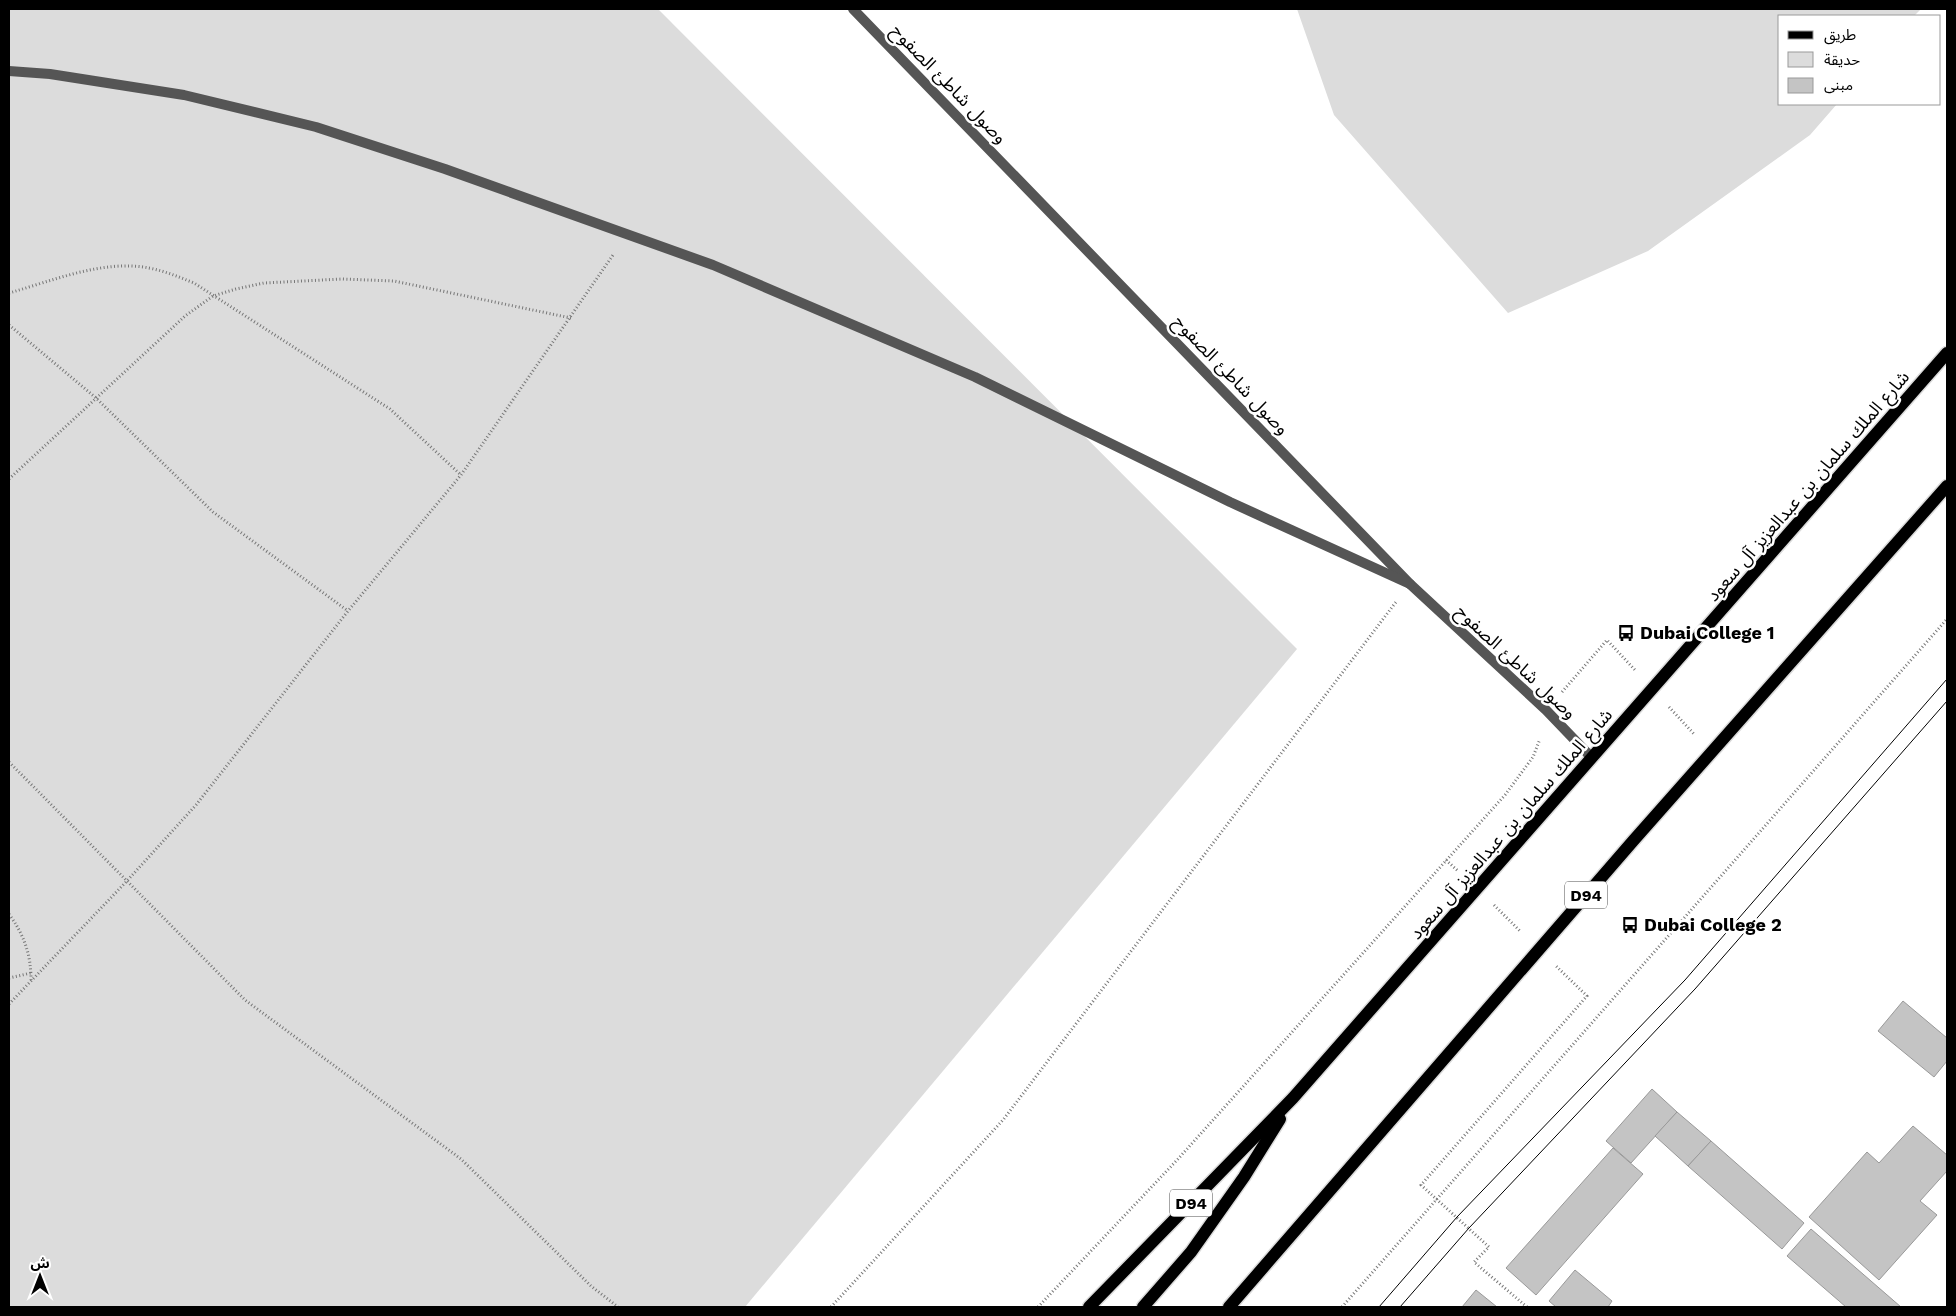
<svg xmlns="http://www.w3.org/2000/svg" width="1956" height="1316" font-family="'Work Sans','Noto Sans Arabic',sans-serif">
<style>
.green{fill:#dcdcdc}
.building{fill:#c4c4c4;stroke:#999}
.lines{fill:none;stroke-linecap:round;stroke-linejoin:round}
.primary-casing{stroke:#dbdbdb;stroke-width:15}
.path{stroke:#777;stroke-width:3;stroke-dasharray:1 2.5;stroke-linecap:butt}
.service{stroke:#555;stroke-width:10}
.primary{stroke:#000;stroke-width:12}
.tram{stroke:#000;stroke-width:1}
.labels{text-anchor:middle;stroke-width:5;stroke-linejoin:round;paint-order:stroke}
.shield{fill:#fff;stroke:#4c4c4c;stroke-width:1}
.shield-label{font-size:16px;font-weight:bold;fill:#000}
.street-label{font-size:18px;fill:#000;stroke:#fff}
.poi-label{font-size:18px;font-weight:bold;fill:#000;stroke:#fff;text-anchor:start}
</style>
<rect width="100%" height="100%" fill="#fff"/>
<g class="green">
<path d="M9,9H658L1297,649L745,1307H9Z"/>
<path d="M1297,9H1921L1914,16H1780V104H1837L1810,135L1648,251L1508,313L1334,115Z"/>
</g>
<g class="building">
<path d="M1903,1001L1947,1038V1061L1934,1077L1878,1031Z"/>
<path d="M1652,1089L1677,1112L1631,1163L1606,1141Z"/>
<path d="M1677,1112L1711,1141L1688,1166L1655,1136Z"/>
<path d="M1913,1126L1947,1155V1171L1920,1201L1937,1215L1879,1280L1809,1217L1867,1152L1879,1163Z"/>
<path d="M1711,1141L1804,1223L1782,1249L1688,1166Z"/>
<path d="M1613,1148L1643,1174L1536,1295L1506,1268Z"/>
<path d="M1811,1229L1901,1307H1846L1787,1256Z"/>
<path d="M1575,1270L1612,1301L1608,1307H1556L1549,1301Z"/>
<path d="M1476,1290L1497,1307H1462Z"/>
</g>
<g class="lines">
<g class="primary-casing">
<g id="primary">
<path d="M1089,1307L1293,1098L1947,353"/>
<path d="M1143,1307L1191,1252L1244,1177L1280,1119"/>
<path d="M1229,1307L1633,841L1947,486"/>
</g>
</g>
<g class="path">
<path d="M9,293C52,281 104,259 149,268C165,271 179,277 194,283L390,409L461,475"/>
<path d="M9,325L96,398L213,512L348,611"/>
<path d="M9,479L185,316L213,296L236,289L264,283L342,279L394,281L571,318"/>
<path d="M1562,692L1607,640L1635,670"/>
<path d="M1669,707L1694,734"/>
<path d="M9,762L245,1000L461,1159L591,1286L618,1307"/>
<path d="M1446,860L1458,871"/>
<path d="M1494,905L1521,932"/>
<path d="M9,914C24,935 31,954 31,980"/>
<path d="M9,978L31,973"/>
<path d="M9,1004L126,882L196,805L348,611L461,475L613,255"/>
<path d="M831,1307L1003,1120L1396,602"/>
<path d="M1038,1307L1178,1159L1505,795L1533,757L1540,739"/>
<path d="M1342,1307L1947,619"/>
<path d="M1527,1307L1474,1262L1489,1247L1421,1185L1587,996L1556,966"/>
</g>
<g class="service">
<path d="M853,9L1410,584L1546,710L1592,758"/>
<path d="M9,71L50,74L184,95L316,127L445,169L713,265L975,377L1230,502L1410,584"/>
</g>
<use href="#primary" class="primary"/>
<g class="tram">
<path d="M1379,1307L1457,1217L1685,980L1947,679"/>
<path d="M1400,1307L1469,1228L1695,989L1947,701"/>
</g>
</g>
<defs>
<g id="bus-bare" transform="scale(1.35)"><path d="M-5-6H5V4H4V6H2V4H-2V6H-4V4H-5ZM-3.5-4V0h7V-4ZM-3.5 1.2v1.5H-2V1.2ZM2 1.2v1.5H3.5V1.2Z" fill="#000" stroke="#fff" stroke-width="2.5" paint-order="stroke"/></g>
</defs>
<g fill-rule="evenodd">
<use href="#bus-bare" x="1626" y="633"/>
<use href="#bus-bare" x="1630" y="925"/>
</g>
<g class="labels">
<g class="shield">
<rect x="1565" y="881.5" width="42" height="27" rx="4"/>
<rect x="1170" y="1189.5" width="42" height="27" rx="4"/>
</g>
<g class="shield-label">
<text x="1586" y="901">D94</text>
<text x="1191" y="1209">D94</text>
</g>
<g class="street-label">
<text transform="translate(949 84) rotate(46)" y="6">وصول شاطئ الصفوح</text>
<text transform="translate(1231 375) rotate(46)" y="6">وصول شاطئ الصفوح</text>
<text transform="translate(1808 486) rotate(-49)" y="6">شارع الملك سلمان بن عبدالعزيز آل سعود</text>
<text transform="translate(1516 662) rotate(43)" y="6">وصول شاطئ الصفوح</text>
<text transform="translate(1511 824) rotate(-49)" y="6">شارع الملك سلمان بن عبدالعزيز آل سعود</text>
</g>
<g class="poi-label">
<text x="1640" y="639">Dubai College 1</text>
<text x="1644" y="931">Dubai College 2</text>
</g>
</g>
<rect width="1956" height="1316" fill="none" stroke="#000000" stroke-width="20"/>
<rect x="1778" y="15" width="162" height="90" fill="#ffffff" stroke="#999999"/>
<rect x="1788" y="31" width="25" height="8" fill="#000000" stroke="#999999"/>
<text x="1824" y="40" font-size="15" fill="#000000">طريق</text>
<rect x="1788" y="52" width="25" height="15" fill="#dcdcdc" stroke="#999999"/>
<text x="1824" y="65" font-size="15" fill="#000000">حديقة</text>
<rect x="1788" y="78" width="25" height="15" fill="#c4c4c4" stroke="#999999"/>
<text x="1824" y="90" font-size="15" fill="#000000">مبنى</text>
<g transform="translate(40 1276)" stroke="#ffffff" stroke-width="4" paint-order="stroke">
<path d="M0-4L9 19L0 12L-9 19Z" fill="#000000"/>
<text y="-8" font-size="14" font-weight="bold" text-anchor="middle" fill="#000000">ش</text>
</g>
</svg>
